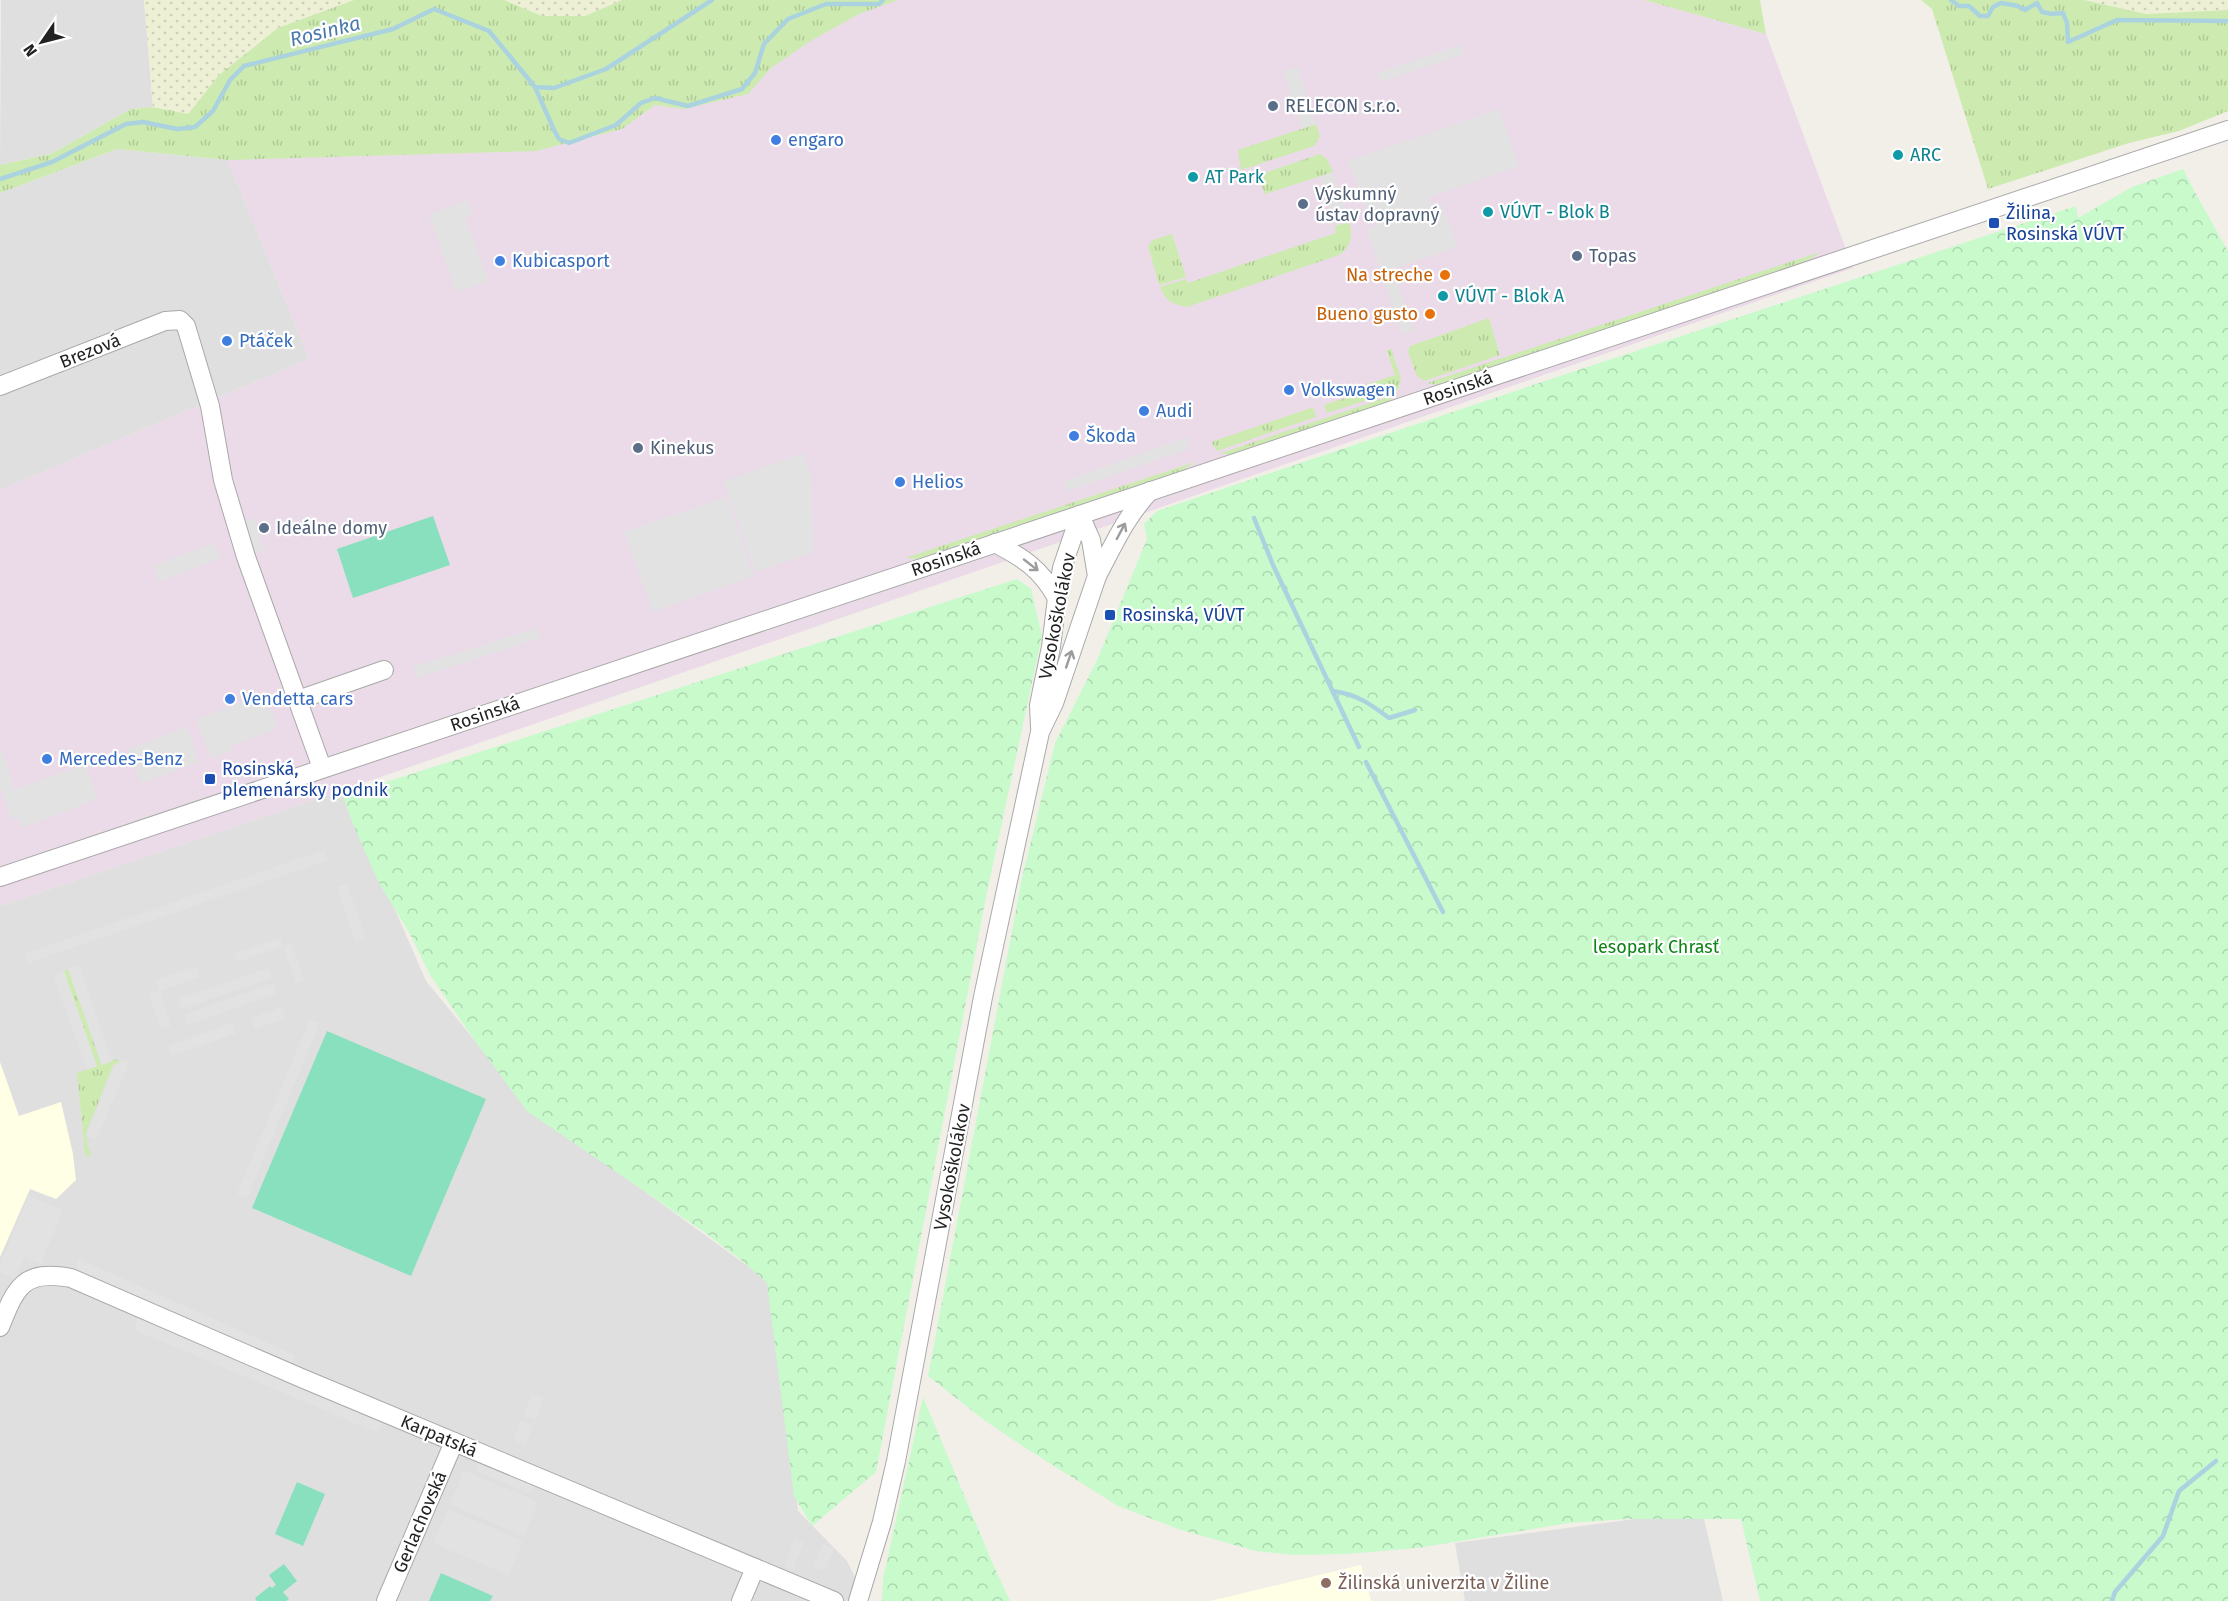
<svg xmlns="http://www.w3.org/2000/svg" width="2228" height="1601" font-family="'Fira Sans',sans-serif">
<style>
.residential{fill:#e0dfdf}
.industrial{fill:#ebdbe8}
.education{fill:#ffffe5}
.farmland{fill:url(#farmland-dots)}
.grass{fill:url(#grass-tufts)}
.park{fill:url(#park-crowns)}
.pitch{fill:#88e0be}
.parking{fill:#e2e2e2}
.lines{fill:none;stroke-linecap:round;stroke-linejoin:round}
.stream{stroke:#aad3df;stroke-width:4.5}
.minor-casing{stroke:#a9a9a9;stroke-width:20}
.minor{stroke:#fff;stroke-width:18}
.oneway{stroke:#9c9c9c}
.service-dot{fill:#5c6f8a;stroke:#fff;stroke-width:2}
.shop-dot{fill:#3f7fe0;stroke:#fff;stroke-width:2}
.culture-dot{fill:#0f9aa8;stroke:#fff;stroke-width:2}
.transit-dot{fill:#1a4fb4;stroke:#fff;stroke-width:2}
.food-dot{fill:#e8710a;stroke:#fff;stroke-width:2}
.education-dot{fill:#8d6e63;stroke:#fff;stroke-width:2}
.labels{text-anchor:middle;stroke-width:4.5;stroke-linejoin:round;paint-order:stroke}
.service-label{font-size:18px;fill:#4e5e75;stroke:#fff;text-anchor:start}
.shop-label{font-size:18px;fill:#366cbe;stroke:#fff;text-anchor:start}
.culture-label{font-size:18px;fill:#0d838f;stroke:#fff;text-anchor:start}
.transit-label{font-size:18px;fill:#164399;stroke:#fff;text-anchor:start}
.food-label{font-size:18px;fill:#c56008;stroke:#fff;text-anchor:end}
.street-label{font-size:18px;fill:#222;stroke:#fff}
.park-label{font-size:18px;fill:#0c8416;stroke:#fff}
.education-label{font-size:18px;fill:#785e54;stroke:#fff;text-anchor:start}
.water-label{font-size:20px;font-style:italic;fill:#4a7aab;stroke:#fff}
</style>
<defs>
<pattern id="farmland-dots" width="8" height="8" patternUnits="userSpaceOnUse" patternTransform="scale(1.5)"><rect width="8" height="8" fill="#eef0d5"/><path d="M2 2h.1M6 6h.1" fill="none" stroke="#ccceb7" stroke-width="1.8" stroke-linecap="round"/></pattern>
<pattern id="grass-tufts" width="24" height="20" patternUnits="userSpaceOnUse" patternTransform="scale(1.5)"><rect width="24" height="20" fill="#cdebb0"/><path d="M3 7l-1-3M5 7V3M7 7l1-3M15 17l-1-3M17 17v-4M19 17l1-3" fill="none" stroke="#b0c997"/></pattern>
<pattern id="park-crowns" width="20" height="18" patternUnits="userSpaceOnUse" patternTransform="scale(1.5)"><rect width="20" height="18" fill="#c8facc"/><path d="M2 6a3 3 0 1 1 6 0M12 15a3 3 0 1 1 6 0" fill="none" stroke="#acd6af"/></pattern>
</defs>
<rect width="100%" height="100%" fill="#f2efe9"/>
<g class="residential">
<path d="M1,0H144L153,107L131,109L51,154L0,165Z"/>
<path d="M117,149L228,160L309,359L0,490V193Z"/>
<path d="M343,790L426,981L531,1109L767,1280L783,1363L798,1511L847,1561L867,1601H0V906Z"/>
<path d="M1702,1510L1723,1601H1465L1455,1543Z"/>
</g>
<path class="industrial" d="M829,0H1644L1766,34L1853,268L343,790L0,906V490L309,359L228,160L526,117Z"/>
<g class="education">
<path d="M0,1062L19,1116L61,1102L73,1154L76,1180L56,1199L30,1189L0,1257Z"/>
<path d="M1361,1565L1371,1601H1210Z"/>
</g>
<g class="farmland">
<path d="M144,0H354L278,28L219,75L188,114L153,107Z"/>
<path d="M504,0H622L585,16H542Z"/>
<path d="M2084,0H2228V10L2146,14Z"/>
</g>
<g class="grass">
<path d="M354,0H504L542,16H585L622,0H898L859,14L809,42L771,68L748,94L684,109L655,105L622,129L536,151L228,160L117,149L0,193V165L51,154L131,109L153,107L188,114L219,75L278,28Z"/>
<path d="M1644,0H1760L1766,34Z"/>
<path d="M1921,0H2084L2146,14L2228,10V111L2179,131L2129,143L1988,189L1932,9Z"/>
<path d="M1316,124L1320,137L1314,146L1241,170L1238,150Z"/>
<path d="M1320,154L1327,159L1333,172L1265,194L1258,175Z"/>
<path d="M1349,222C1353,236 1352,246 1339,255L1187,307C1174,305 1164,300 1160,287L1186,279L1188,283L1336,233L1335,226Z"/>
<path d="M1172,234L1186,277L1159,285L1148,246L1153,240Z"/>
<path d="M1820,252L1812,258L1799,264L1438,385L1427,383Z"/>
<path d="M1489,318L1500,355L1424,381L1417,376L1408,352L1410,346Z"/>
<path d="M1389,349H1391L1401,378L1398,390L1327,413L1324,406L1326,404L1352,396L1359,387L1395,375L1387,351Z"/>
<path d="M1397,394L1387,402L1230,455L1221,453Z"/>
<path d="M1311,408L1314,409L1316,417L1217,451L1211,442Z"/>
<path d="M1195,462L1183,470L918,559L905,558Z"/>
<path d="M68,969L101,1064L118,1059L119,1063L113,1065L86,1133L88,1148L90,1149V1157H88L85,1154L77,1073L97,1066L64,971Z"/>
</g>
<g class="park">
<path d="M2183,169L2197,196L2228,251V1601H1760L1741,1519H1626L1569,1523L1418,1548L1346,1554L1294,1555L1256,1551L1181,1530L1118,1506L1027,1449L984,1420L928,1376L1022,878L1055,743L1098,658L1147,539L1144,524L1157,511L1557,377L2076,206L2078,218L2132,187Z"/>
<path d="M1017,579L1031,589L1042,636L986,897L876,1472L812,1526L794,1496L767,1283L741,1260L704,1232L527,1111L475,1041L430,975L410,934L378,881L353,824L343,796Z"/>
<path d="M923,1397L992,1562L1010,1601H882L883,1579Z"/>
</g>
<g class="pitch">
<path d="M433,516L450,565L353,598L337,549Z"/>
<path d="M327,1031L486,1099L411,1276L252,1208Z"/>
<path d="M297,1482L325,1494L303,1546L275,1534Z"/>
<path d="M284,1564L297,1581L283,1592L289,1599L286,1601H257L255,1598L270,1586L272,1588L276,1585L269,1575Z"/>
<path d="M441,1573L493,1596L490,1601H429Z"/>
</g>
<g class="parking">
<path d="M1460,45L1464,54L1380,82L1377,73Z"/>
<path d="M1298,67L1316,124L1302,129L1283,71Z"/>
<path d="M1499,109L1519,166L1429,197L1432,208L1442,204L1457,247L1393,269L1414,331L1402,335L1367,229L1378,225L1374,215L1369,217L1348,161Z"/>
<path d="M1333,172L1349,222L1335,226L1319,177Z"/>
<path d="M468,200L473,213L465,216L488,281L456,292L429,215Z"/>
<path d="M1187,437L1191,448L1068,491L1064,481Z"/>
<path d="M803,453L811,473L814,552L756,572L723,482Z"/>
<path d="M726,497L754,576L653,612L624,532Z"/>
<path d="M254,518L264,550L256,552L246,521Z"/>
<path d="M214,543L220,558L159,582L153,566Z"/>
<path d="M537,628L540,638L417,678L413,667Z"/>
<path d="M266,694L278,728L230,746L231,751L211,758L196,719Z"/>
<path d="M187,727L199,762L141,783L128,749Z"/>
<path d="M0,746L14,784L12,786L14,790L85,764L98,799L22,828L18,818L12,819L0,788Z"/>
<path d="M324,850L328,860L28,963L24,954Z"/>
<path d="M347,884L366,938L355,942L337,887Z"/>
<path d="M280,938L283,946L291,943L304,981L296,983L283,946L238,962L234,954Z"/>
<path d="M79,965L112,1061L102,1065L68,969Z"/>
<path d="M196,966L200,977L160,991L171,1026L161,1029L149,995L159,991L156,980Z"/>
<path d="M268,968L272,978L182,1009L178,999Z"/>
<path d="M64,971L97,1066L87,1070L53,975Z"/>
<path d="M273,983L277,993L188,1025L184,1015Z"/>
<path d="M282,1007L286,1018L255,1029L251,1018Z"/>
<path d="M310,1019L320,1023L247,1198L237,1194Z"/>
<path d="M232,1023L236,1033L172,1056L168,1046Z"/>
<path d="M126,1060L130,1062L96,1140L86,1136L114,1065Z"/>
<path d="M28,1196L63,1210L41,1264L24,1257L15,1279L0,1272V1266Z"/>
<path d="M79,1259L295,1355L291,1365L74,1270Z"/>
<path d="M137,1317L384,1420L376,1432L135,1330Z"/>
<path d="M532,1394L544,1398L535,1420L524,1415Z"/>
<path d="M521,1421L533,1426L525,1445L513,1440Z"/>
<path d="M480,1461L534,1485L530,1494L476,1471Z"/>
<path d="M464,1470L538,1502L524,1537L450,1504Z"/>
<path d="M448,1509L523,1541L509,1575L433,1543Z"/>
<path d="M795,1539L804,1543L793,1569L784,1566Z"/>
<path d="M823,1544L834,1548L825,1571L813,1567Z"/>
</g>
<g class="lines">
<g class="stream">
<path d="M1951,0L1959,6H1969L1980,16H1988L1993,7L2001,3L2018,6L2025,10L2037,3L2042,12L2052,14L2063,13L2067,23L2068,42L2117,20L2228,21"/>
<path d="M535,87L554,130L559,139L569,143L616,125L641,103L655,98L688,106L742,89L755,73L764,44L788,19L826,4H879L883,0"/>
<path d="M0,179L52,162L126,124L143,122L177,129L195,127L213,111L230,80L244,66L393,29L434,9L489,31L535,87L554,88L606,69L712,0"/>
<path d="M1254,518L1273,565L1359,747"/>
<path d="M1333,691C1358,695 1369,703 1389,718L1415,710"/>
<path d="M1366,762L1443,912"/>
<path d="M2112,1601L2115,1592L2163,1536L2179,1491L2216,1461"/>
</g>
<g class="minor-casing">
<g id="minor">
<path d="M0,386L165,321L180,320L186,326L210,406L223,480L246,557L322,768"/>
<path d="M995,543C1023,558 1040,568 1057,598"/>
<path d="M1097,576C1113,546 1126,516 1150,491"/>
<path d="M298,700L384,670"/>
<path d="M1040,727L1039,705L1051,647L1057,598L1062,568L1080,515"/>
<path d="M0,877L2228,130"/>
<path d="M0,1327C16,1287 23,1269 71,1278L299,1377L834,1601"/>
<path d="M386,1601L454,1442"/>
<path d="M741,1601L755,1568"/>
<path d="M858,1601L882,1522L896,1461L983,997L1040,732L1054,703L1097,576L1091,540L1080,515"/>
</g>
</g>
<use href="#minor" class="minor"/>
</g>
<defs><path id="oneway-shaft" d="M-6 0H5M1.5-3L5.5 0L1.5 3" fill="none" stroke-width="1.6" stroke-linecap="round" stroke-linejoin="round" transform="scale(1.5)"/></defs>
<g class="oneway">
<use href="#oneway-shaft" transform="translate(1121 531) rotate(-62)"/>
<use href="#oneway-shaft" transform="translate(1031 565) rotate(38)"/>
<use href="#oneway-shaft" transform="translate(1069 659) rotate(-71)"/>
</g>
<g class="service-dot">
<circle cx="1273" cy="106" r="6"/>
<circle cx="1303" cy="204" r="6"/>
<circle cx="1577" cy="256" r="6"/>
<circle cx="638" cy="448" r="6"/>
<circle cx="264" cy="528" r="6"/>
</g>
<g class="shop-dot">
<circle cx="776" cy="140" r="6"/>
<circle cx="500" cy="261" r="6"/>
<circle cx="227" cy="341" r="6"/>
<circle cx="1289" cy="390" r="6"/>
<circle cx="1144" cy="411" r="6"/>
<circle cx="1074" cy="436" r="6"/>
<circle cx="900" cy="482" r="6"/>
<circle cx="230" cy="699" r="6"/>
<circle cx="47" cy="759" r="6"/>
</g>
<g class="culture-dot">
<circle cx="1898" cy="155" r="6"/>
<circle cx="1193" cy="177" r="6"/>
<circle cx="1488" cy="212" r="6"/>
<circle cx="1443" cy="296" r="6"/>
</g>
<g class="transit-dot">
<rect x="1988" y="217" width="12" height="12" rx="3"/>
<rect x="1104" y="609" width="12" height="12" rx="3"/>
<rect x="204" y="773" width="12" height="12" rx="3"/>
</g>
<g class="food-dot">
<circle cx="1445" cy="275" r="6"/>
<circle cx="1430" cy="314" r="6"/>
</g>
<circle class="education-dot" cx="1326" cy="1583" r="6"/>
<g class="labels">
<g class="service-label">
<text x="1285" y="112">RELECON s.r.o.</text>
<text x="1315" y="200">Výskumný<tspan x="1315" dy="21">ústav dopravný</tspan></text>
<text x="1589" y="262">Topas</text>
<text x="650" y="454">Kinekus</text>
<text x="276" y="534">Ideálne domy</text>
</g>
<g class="shop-label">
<text x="788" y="146">engaro</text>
<text x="512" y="267">Kubicasport</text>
<text x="239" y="347">Ptáček</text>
<text x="1301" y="396">Volkswagen</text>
<text x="1156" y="417">Audi</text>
<text x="1086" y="442">Škoda</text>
<text x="912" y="488">Helios</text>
<text x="242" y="705">Vendetta cars</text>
<text x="59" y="765">Mercedes-Benz</text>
</g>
<g class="culture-label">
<text x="1910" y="161">ARC</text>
<text x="1205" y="183">AT Park</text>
<text x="1500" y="218">VÚVT - Blok B</text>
<text x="1455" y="302">VÚVT - Blok A</text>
</g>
<g class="transit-label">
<text x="2006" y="219">Žilina,<tspan x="2006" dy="21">Rosinská VÚVT</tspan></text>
<text x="1122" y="621">Rosinská, VÚVT</text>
<text x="222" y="775">Rosinská,<tspan x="222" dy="21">plemenársky podnik</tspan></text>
</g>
<g class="food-label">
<text x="1433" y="281">Na streche</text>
<text x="1418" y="320">Bueno gusto</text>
</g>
<g class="street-label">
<text transform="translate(90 351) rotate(-22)" y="6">Brezová</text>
<text transform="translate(1458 388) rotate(-19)" y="6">Rosinská</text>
<text transform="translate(946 559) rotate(-19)" y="6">Rosinská</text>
<text transform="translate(1057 616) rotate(-79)" y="6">Vysokoškolákov</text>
<text transform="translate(485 714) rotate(-19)" y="6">Rosinská</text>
<text transform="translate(952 1167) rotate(-79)" y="6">Vysokoškolákov</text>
<text transform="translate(439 1436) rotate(23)" y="6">Karpatská</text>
<text transform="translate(420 1522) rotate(-67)" y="6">Gerlachovská</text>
</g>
<g class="park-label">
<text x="1656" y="953">lesopark Chrasť</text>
</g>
<g class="education-label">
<text x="1338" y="1589">Žilinská univerzita v Žiline</text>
</g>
<g class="water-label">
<text transform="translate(325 31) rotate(-14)" y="7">Rosinka</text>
</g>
</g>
<g transform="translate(42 42) rotate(235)" stroke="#ffffff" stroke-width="4.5" paint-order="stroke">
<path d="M0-4.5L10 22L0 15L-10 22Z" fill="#222222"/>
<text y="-9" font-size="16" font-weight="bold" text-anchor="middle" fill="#222222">N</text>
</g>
</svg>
